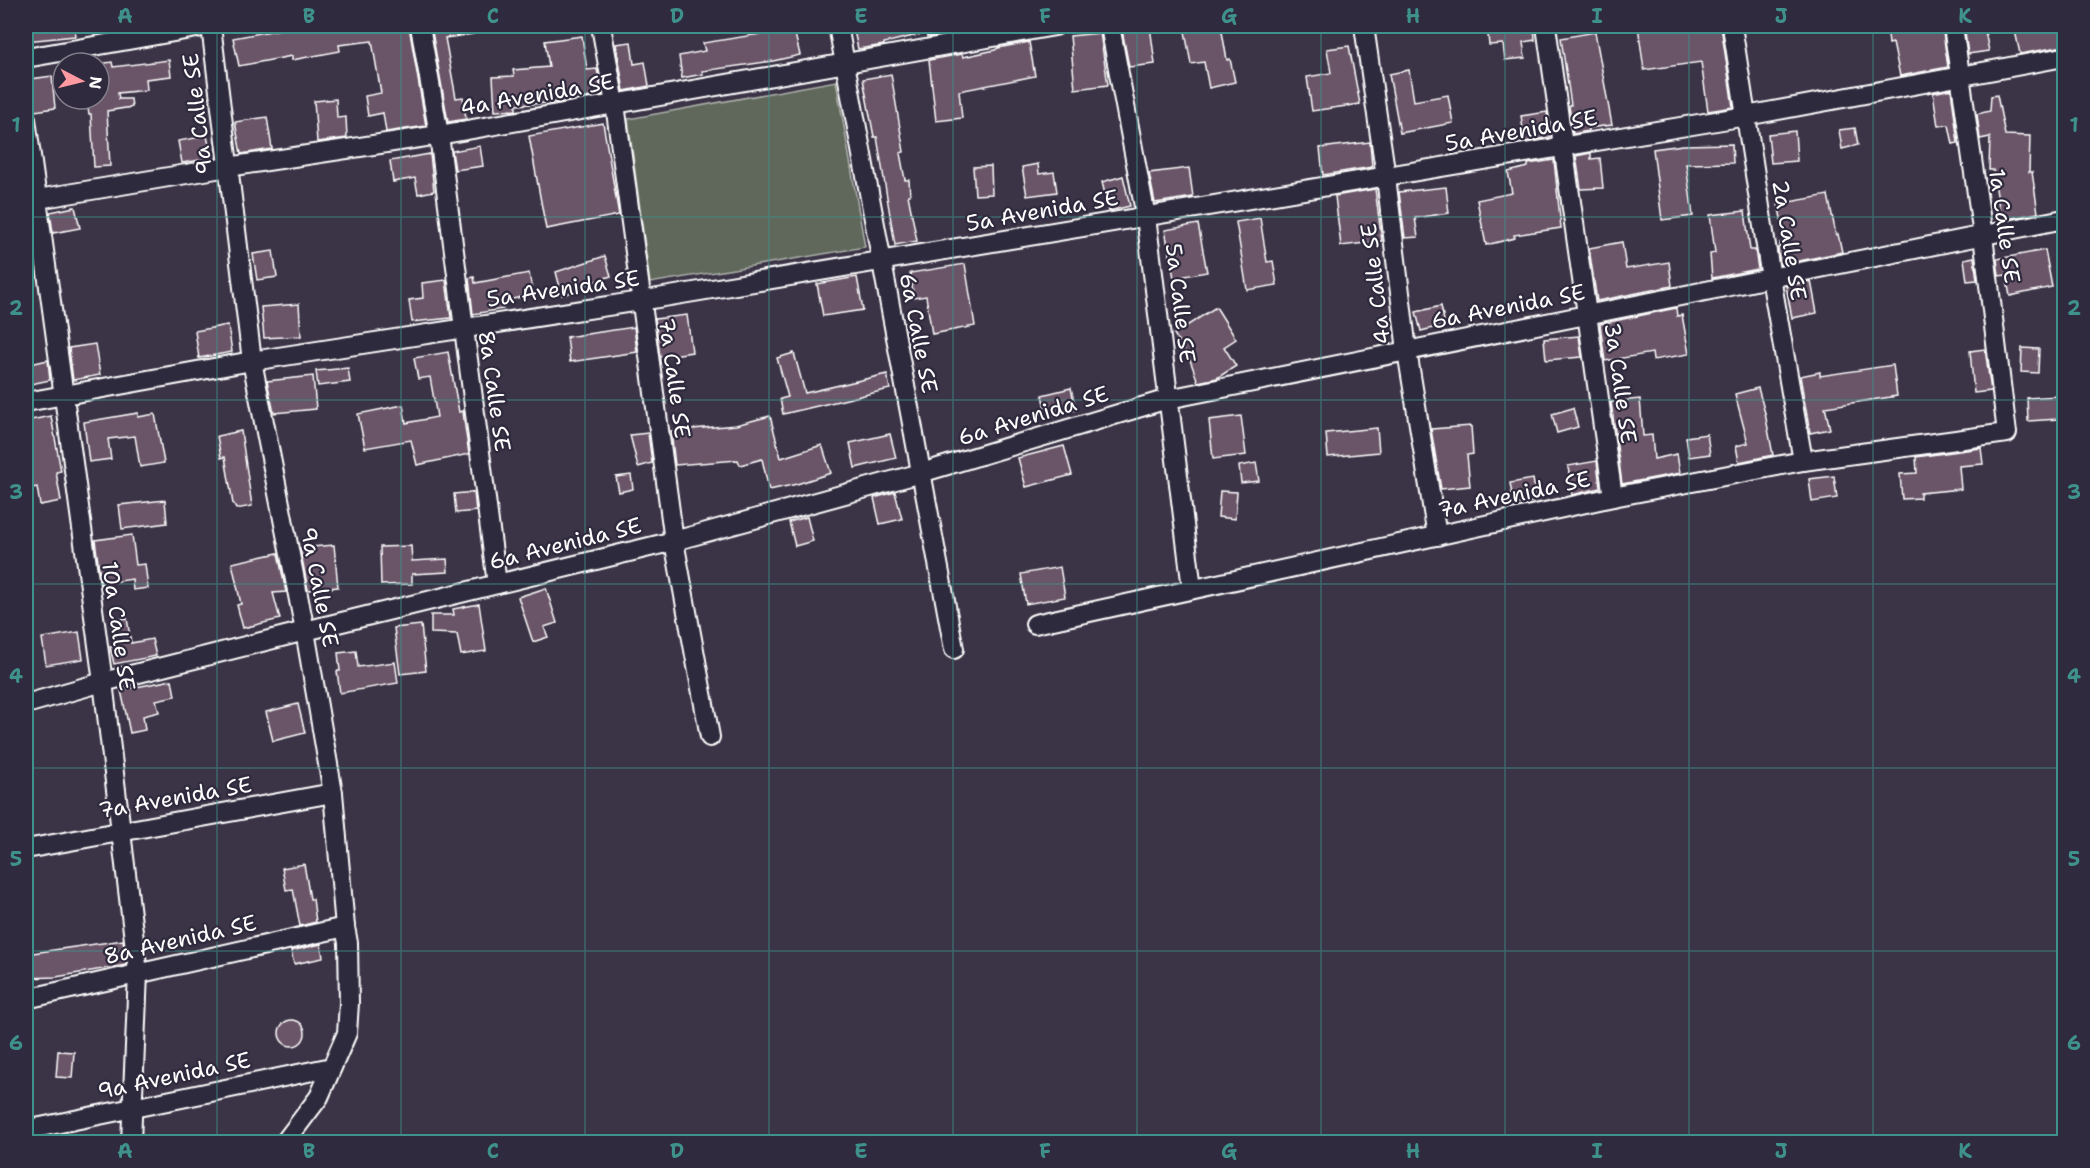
<svg xmlns="http://www.w3.org/2000/svg" width="2090" height="1168" font-family="'Shantell Sans',sans-serif">
<style>
.green{fill:#61685b;stroke:#b0b4ad;stroke-width:1.5}
.building{fill:#6b5568;stroke:#fff;stroke-width:1.5}
.lines{fill:none;stroke-linecap:round;stroke-linejoin:round}
.minor-casing{stroke:#fff;stroke-width:22}
.minor{stroke:#2f2a3d;stroke-width:18}
.grid{fill:none;stroke:#3f918b;stroke-width:1.5;stroke-opacity:0.55}
.labels{text-anchor:middle;stroke-width:4.5;stroke-linejoin:round;paint-order:stroke}
.street-label{font-size:22px;fill:#fff;stroke:#2f2a3d}
.neatline{fill:none;stroke:#3f918b;stroke-width:2}
.grid-label{font-size:20px;text-anchor:middle;font-weight:bold;fill:#3f918b}
</style>
<rect width="100%" height="100%" fill="#3b3346"/>
<filter id="ink" filterUnits="userSpaceOnUse"><feTurbulence type="fractalNoise" baseFrequency=".0167" numOctaves="2"/><feDisplacementMap in="SourceGraphic" scale="12" xChannelSelector="R" yChannelSelector="G"/><feConvolveMatrix kernelMatrix="1 2 1 2 8 2 1 2 1" color-interpolation-filters="sRGB"/></filter>
<g filter="url(#ink)">
<path class="green" d="M836,81L865,247L650,283L628,119Z"/>
<g class="building">
<path d="M26,26H74L75,36L26,41Z"/>
<path d="M286,26H409L426,126L386,132L383,113L368,116L365,96L381,93L372,41L339,45L340,51L292,60V56L239,66L233,38L287,28Z"/>
<path d="M431,26H472L473,34L445,38L456,98L463,97L466,119L448,122Z"/>
<path d="M765,26H793L800,55L773,61L702,71L703,74L682,78L679,56L705,51L703,43L767,33Z"/>
<path d="M853,26H957L958,32L927,37L926,33L884,43V45L858,49Z"/>
<path d="M1150,26L1155,64L1129,67L1122,30Z"/>
<path d="M1184,26H1221L1227,60L1230,59L1235,82L1209,88L1204,62L1191,64Z"/>
<path d="M1487,26H1534L1535,40L1523,42L1525,58L1505,60L1503,44L1489,45Z"/>
<path d="M1638,26H1721L1733,107L1708,111L1701,62L1644,70Z"/>
<path d="M1887,26H1942L1948,67L1900,76L1893,43L1889,44Z"/>
<path d="M1964,26H1984L1989,51L1968,54Z"/>
<path d="M2014,26H2062L2064,46L2020,54Z"/>
<path d="M1595,32L1612,125L1588,128V131L1573,134L1569,106L1571,105L1561,38Z"/>
<path d="M1100,33L1108,85L1075,89L1070,36Z"/>
<path d="M582,36L587,70L597,69L602,95L563,102L516,105V110L495,111L493,77L514,76L513,70L549,67L545,41Z"/>
<path d="M631,42L634,64L645,62L649,86L624,91L616,44Z"/>
<path d="M1029,42L1035,76L959,91L962,118L936,121L929,60L962,54L963,57L995,50L998,48Z"/>
<path d="M1349,46L1360,104L1312,111L1307,77L1331,73L1327,49Z"/>
<path d="M169,60L171,76L146,79L147,90L118,93L119,99H131L132,107L107,111L110,166L94,167L91,114H89L86,99H99V64L112,62L113,67Z"/>
<path d="M1409,70L1414,101L1448,95L1453,123L1400,133L1389,74Z"/>
<path d="M891,74L904,152L900,153L905,180H909L910,195H908L917,241L895,245L877,137H874L863,79Z"/>
<path d="M52,76L55,108L35,111L31,79Z"/>
<path d="M1951,89L1958,143L1953,144L1949,125L1938,126L1933,93Z"/>
<path d="M1997,95L2005,135L2030,136L2029,172H2032L2038,213L2001,220L1993,170H1989L1990,137L1980,139L1977,114L1990,111L1991,96Z"/>
<path d="M336,99L337,118L346,117L347,138L317,142L314,101Z"/>
<path d="M1547,112L1550,137L1525,142L1521,116Z"/>
<path d="M267,117L272,149L241,154L235,122Z"/>
<path d="M603,123L619,215L546,229L529,136Z"/>
<path d="M1855,128L1858,145L1842,149L1839,130Z"/>
<path d="M1795,131L1797,161L1771,163L1768,134Z"/>
<path d="M207,136L212,158L182,163L178,141Z"/>
<path d="M1370,142L1372,167L1323,175L1320,148Z"/>
<path d="M1732,144L1733,163L1686,164L1693,216L1662,220L1653,149L1683,145Z"/>
<path d="M480,146L483,166L455,170L452,151Z"/>
<path d="M1591,153V159L1600,158L1603,188L1581,189L1576,156Z"/>
<path d="M430,154L434,191L418,194L415,178L393,182L390,161Z"/>
<path d="M1554,160L1561,228L1514,235L1515,238L1486,245L1477,200L1512,193L1508,172L1528,167V164Z"/>
<path d="M1038,164L1039,174L1054,172L1057,192L1027,196L1022,167Z"/>
<path d="M991,166L992,194L975,195L973,167Z"/>
<path d="M1189,168L1193,197L1155,203L1149,173Z"/>
<path d="M1123,176L1130,206L1109,211L1102,182Z"/>
<path d="M1446,187L1449,213L1415,218L1418,237L1405,238L1399,192Z"/>
<path d="M1375,189L1382,241L1341,246L1335,196Z"/>
<path d="M1828,195L1836,235L1838,234L1842,252L1780,265L1778,248L1780,247V243L1786,242L1778,204Z"/>
<path d="M75,207L80,228L53,233L50,212Z"/>
<path d="M1745,211L1750,250H1755L1758,269L1712,278L1710,254L1715,253L1710,215Z"/>
<path d="M1260,218L1267,262L1273,261L1277,285L1247,290L1236,222Z"/>
<path d="M1198,224L1207,272L1174,278L1165,230Z"/>
<path d="M1622,242L1626,269L1669,262L1672,286L1597,301L1589,248Z"/>
<path d="M2045,250L2052,287L2010,296L2006,275L1999,276L1997,259Z"/>
<path d="M273,251L277,277L257,280L253,254Z"/>
<path d="M605,256L611,276L578,287L579,290L562,295L556,272Z"/>
<path d="M1974,257L1977,280L1967,281L1964,259Z"/>
<path d="M965,264L975,326L932,334L926,296L914,298L910,273Z"/>
<path d="M529,273L533,294L501,302L503,309L473,314L469,278L474,277L475,283Z"/>
<path d="M857,277L863,310L823,316L817,284Z"/>
<path d="M446,280L451,318L412,322L409,300L423,298L422,283Z"/>
<path d="M1811,281L1817,313L1792,318L1786,286Z"/>
<path d="M299,304L301,336L264,338L261,307Z"/>
<path d="M1441,306L1445,325L1421,331L1416,312Z"/>
<path d="M1216,307L1236,339L1224,347L1236,366L1217,378L1198,382L1190,360L1174,334Z"/>
<path d="M1676,308L1677,316L1682,315L1689,354L1653,360L1652,353L1605,361L1600,324Z"/>
<path d="M687,315L692,352L660,357L655,319Z"/>
<path d="M228,325L232,352L199,358L195,331Z"/>
<path d="M634,327L637,352L570,362L567,337Z"/>
<path d="M1579,336L1582,357L1546,360L1544,339Z"/>
<path d="M95,344L100,375L73,380L69,348Z"/>
<path d="M2022,348L2039,349L2038,373L2021,372Z"/>
<path d="M1985,349L1991,391L1974,393L1970,351Z"/>
<path d="M448,352L459,412L463,411L464,420L469,454L417,465L411,440L365,448L358,414L403,405L406,423L437,417L430,377L418,379L414,358Z"/>
<path d="M794,353L805,393L887,374L890,389L783,414L780,399L788,397L777,358Z"/>
<path d="M48,360L50,380L26,385V365Z"/>
<path d="M1893,365L1897,396L1825,407L1830,429L1810,433L1800,376L1820,372V376Z"/>
<path d="M348,368L350,382L318,386L316,371Z"/>
<path d="M313,376L316,409L274,413L267,381Z"/>
<path d="M1071,388L1076,410L1047,417L1042,395Z"/>
<path d="M1758,388L1765,413L1773,455L1739,462L1736,446L1748,443L1735,394Z"/>
<path d="M2058,396L2059,419L2028,421L2027,398Z"/>
<path d="M1640,399L1643,436L1652,435L1654,459L1677,454L1680,473L1622,484L1611,402Z"/>
<path d="M1573,408L1578,427L1557,433L1552,414Z"/>
<path d="M138,413V417L155,414L164,463L140,467L135,436L108,439L111,459L89,462L84,422Z"/>
<path d="M51,416L61,471L56,472L61,501L40,505L37,487L26,489V421Z"/>
<path d="M770,416L781,458L822,445L831,473L797,484L769,490L762,459L740,465L738,460L675,465L671,431L736,425Z"/>
<path d="M1241,416L1246,455L1213,459L1209,420Z"/>
<path d="M1471,426L1473,454L1467,455L1470,486L1441,489L1431,429Z"/>
<path d="M1377,428L1379,452L1328,457L1326,433Z"/>
<path d="M241,431L252,506L236,509L234,504H233L225,457L221,458L217,436Z"/>
<path d="M648,433L652,463L638,467L630,435Z"/>
<path d="M890,434L896,458L855,468L850,443Z"/>
<path d="M1707,434L1710,454L1689,457L1686,437Z"/>
<path d="M1064,446L1072,475L1026,487L1018,458Z"/>
<path d="M1981,448L1983,464L1959,466L1961,489L1920,493V498L1902,499L1900,474L1917,473L1916,457Z"/>
<path d="M1597,461L1600,488L1572,495L1568,466Z"/>
<path d="M1256,463L1259,481L1241,483L1239,466Z"/>
<path d="M631,475L633,489L619,492L616,477Z"/>
<path d="M1834,476L1837,498L1812,502L1809,479Z"/>
<path d="M1533,479L1537,501L1514,505L1510,483Z"/>
<path d="M1220,491L1237,492L1235,519L1218,517Z"/>
<path d="M474,492L476,511L456,513L454,494Z"/>
<path d="M895,492L902,519L880,524L874,498Z"/>
<path d="M165,500L167,523L122,529L119,505Z"/>
<path d="M807,517L813,541L795,546L789,522Z"/>
<path d="M132,535L136,565L145,564L148,588L133,590L132,579L101,584L95,540Z"/>
<path d="M334,545L338,587L308,590L300,548Z"/>
<path d="M411,546L412,561L447,559L448,572L412,574V584L381,585L380,547Z"/>
<path d="M278,553L286,592L273,593L280,619L243,628L237,605L241,604L232,563Z"/>
<path d="M1060,567L1065,597L1026,604L1021,574Z"/>
<path d="M546,588L557,623L544,627L548,637L533,642L518,597Z"/>
<path d="M479,604L486,651L461,655L457,634L431,633V615H454L453,609Z"/>
<path d="M127,618L131,643L152,639L156,656L114,664L110,647L115,646L111,621Z"/>
<path d="M421,625L426,671L400,674L394,628Z"/>
<path d="M79,632L83,659L46,665L42,638Z"/>
<path d="M356,651L358,667L395,662L398,683L340,693L337,671H340L338,653Z"/>
<path d="M172,680L175,696L156,700L159,712L143,716L145,730L130,733L121,690Z"/>
<path d="M298,704L305,733L273,741L266,712Z"/>
<path d="M304,864L310,899H313L316,922L300,926L293,889L286,890L282,868Z"/>
<path d="M123,940L126,965L56,977L26,978V954Z"/>
<path d="M321,944L323,958L294,964L291,951Z"/>
<circle cx="292" cy="1033" r="13"/>
<path d="M58,1051L74,1052L72,1078L56,1077Z"/>
</g>
<g class="lines">
<g class="minor-casing">
<g id="minor">
<path d="M211,26L252,361L305,631L333,793L345,927L348,943L349,1003L347,1033L319,1097L285,1142"/>
<path d="M420,26L439,135L497,584"/>
<path d="M601,26L615,104L674,541L710,737"/>
<path d="M838,26L954,649"/>
<path d="M1110,26L1146,217L1192,589"/>
<path d="M1364,26L1386,177L1407,351L1437,536"/>
<path d="M1546,26L1613,497"/>
<path d="M1732,26L1771,278L1803,461"/>
<path d="M26,58L208,26"/>
<path d="M26,119L103,682L138,973L131,1142"/>
<path d="M26,201L228,167L439,135L1055,26"/>
<path d="M26,402L252,361L640,301L1746,116L2064,57"/>
<path d="M1035,624L1613,497L1803,461L2007,433L1983,236L1953,26"/>
<path d="M26,704L103,682L305,631L674,541L921,473L1168,399L2064,219"/>
<path d="M26,849L333,793"/>
<path d="M26,999L345,927"/>
<path d="M26,1130L332,1067"/>
</g>
</g>
<use href="#minor" class="minor"/>
</g>
</g>
<path class="grid" d="M217,26V1142M401,26V1142M585,26V1142M769,26V1142M953,26V1142M1137,26V1142M1321,26V1142M1505,26V1142M1689,26V1142M1873,26V1142M26,217H2064M26,400H2064M26,584H2064M26,768H2064M26,951H2064"/>
<g class="labels">
<g class="street-label">
<text transform="translate(537 94) rotate(-10)" y="8">4a Avenida SE</text>
<text transform="translate(197 114) rotate(-97)" y="8">9a Calle SE</text>
<text transform="translate(1521 130) rotate(-10)" y="8">5a Avenida SE</text>
<text transform="translate(1042 210) rotate(-10)" y="8">5a Avenida SE</text>
<text transform="translate(2005 226) rotate(82)" y="8">1a Calle SE</text>
<text transform="translate(1790 240) rotate(81)" y="8">2a Calle SE</text>
<text transform="translate(1375 284) rotate(-97)" y="8">4a Calle SE</text>
<text transform="translate(563 288) rotate(-8)" y="8">5a Avenida SE</text>
<text transform="translate(1181 303) rotate(83)" y="8">5a Calle SE</text>
<text transform="translate(1508 306) rotate(-11)" y="8">6a Avenida SE</text>
<text transform="translate(919 333) rotate(79)" y="8">6a Calle SE</text>
<text transform="translate(675 378) rotate(82)" y="8">7a Calle SE</text>
<text transform="translate(1621 383) rotate(82)" y="8">3a Calle SE</text>
<text transform="translate(495 391) rotate(82)" y="8">8a Calle SE</text>
<text transform="translate(1033 415) rotate(-17)" y="8">6a Avenida SE</text>
<text transform="translate(1514 494) rotate(-12)" y="8">7a Avenida SE</text>
<text transform="translate(565 543) rotate(-14)" y="8">6a Avenida SE</text>
<text transform="translate(320 587) rotate(79)" y="8">9a Calle SE</text>
<text transform="translate(119 626) rotate(82)" y="8">10a Calle SE</text>
<text transform="translate(175 797) rotate(-10)" y="8">7a Avenida SE</text>
<text transform="translate(180 939) rotate(-13)" y="8">8a Avenida SE</text>
<text transform="translate(174 1075) rotate(-12)" y="8">9a Avenida SE</text>
</g>
</g>
<rect width="2090" height="1168" fill="none" stroke="#2f2a3d" stroke-width="66"/>
<g transform="translate(81 81) rotate(97)"><circle r="28" fill="#2f2a3d" stroke="#827f8b" stroke-width="1.5"/>
<path d="M0-4.5L10 22L0 15L-10 22Z" fill="#ff9aa2"/>
<text y="-9" font-size="16" font-weight="bold" text-anchor="middle" fill="#ffffff">N</text>
</g>
<rect x="33" y="33" width="2024" height="1102" class="neatline"/>
<g class="grid-label">
<text x="125" y="23">A</text>
<text x="309" y="23">B</text>
<text x="493" y="23">C</text>
<text x="677" y="23">D</text>
<text x="861" y="23">E</text>
<text x="1045" y="23">F</text>
<text x="1229" y="23">G</text>
<text x="1413" y="23">H</text>
<text x="1597" y="23">I</text>
<text x="1781" y="23">J</text>
<text x="1965" y="23">K</text>
<text x="16" y="132">1</text>
<text x="2074" y="132">1</text>
<text x="16" y="315">2</text>
<text x="2074" y="315">2</text>
<text x="16" y="499">3</text>
<text x="2074" y="499">3</text>
<text x="16" y="683">4</text>
<text x="2074" y="683">4</text>
<text x="16" y="866">5</text>
<text x="2074" y="866">5</text>
<text x="16" y="1050">6</text>
<text x="2074" y="1050">6</text>
<text x="125" y="1158">A</text>
<text x="309" y="1158">B</text>
<text x="493" y="1158">C</text>
<text x="677" y="1158">D</text>
<text x="861" y="1158">E</text>
<text x="1045" y="1158">F</text>
<text x="1229" y="1158">G</text>
<text x="1413" y="1158">H</text>
<text x="1597" y="1158">I</text>
<text x="1781" y="1158">J</text>
<text x="1965" y="1158">K</text>
</g>
</svg>
